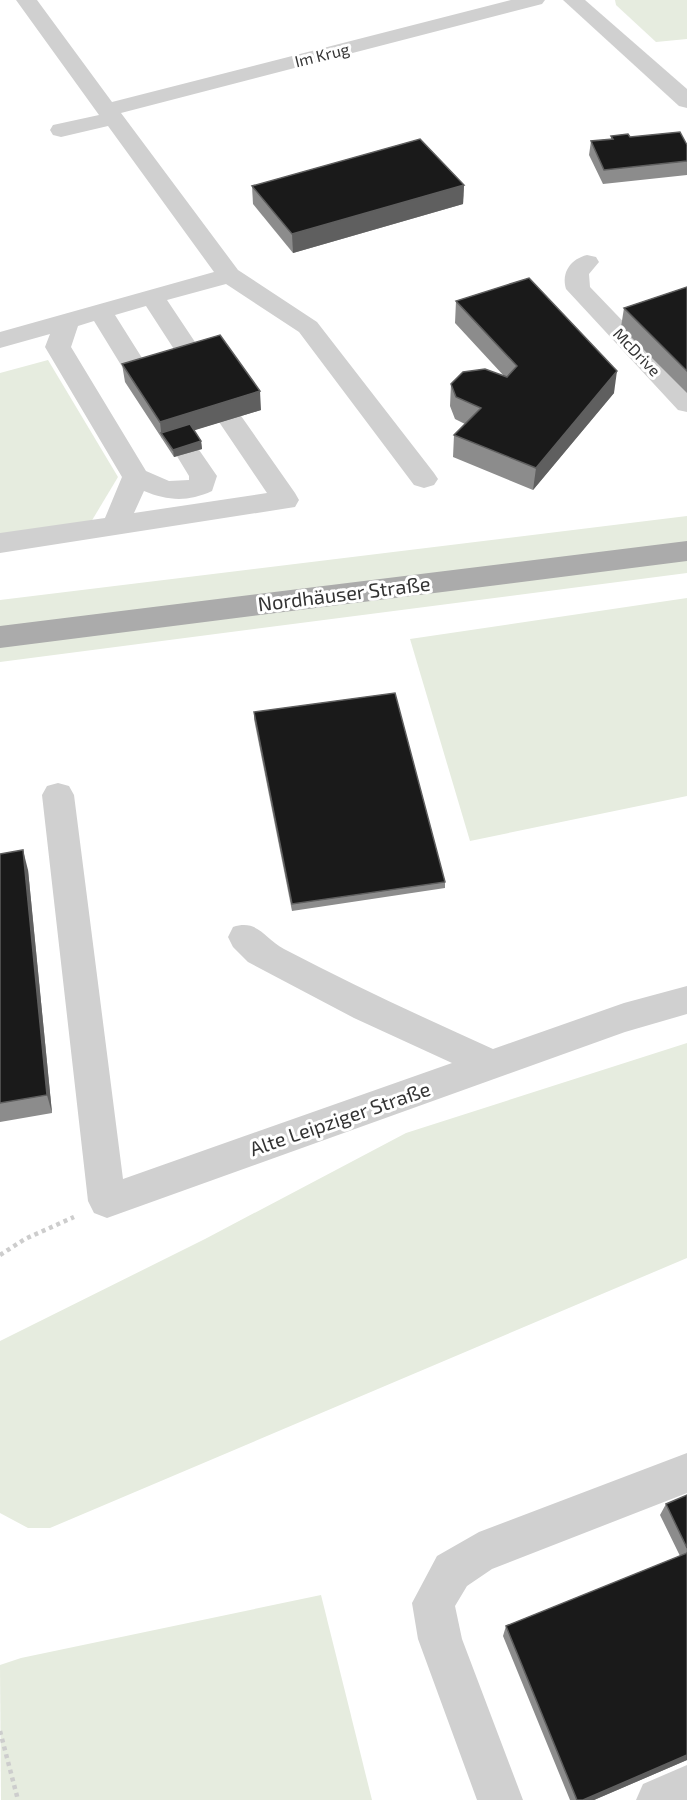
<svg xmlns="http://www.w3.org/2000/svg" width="687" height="1800" font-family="'Exo 2',sans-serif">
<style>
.green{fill:#e6ecdf}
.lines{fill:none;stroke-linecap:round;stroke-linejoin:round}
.path{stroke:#cdcdcd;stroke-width:4.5;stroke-dasharray:4 4;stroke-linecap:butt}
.minor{fill:#d0d0d0;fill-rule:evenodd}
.major{fill:#ababab;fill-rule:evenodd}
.wall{fill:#8c8c8c}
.shaded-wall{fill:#5f5f5f}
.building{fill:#1a1a1a;stroke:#5f5f5f;stroke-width:1.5}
.labels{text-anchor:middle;stroke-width:6;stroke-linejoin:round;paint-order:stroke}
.far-street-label{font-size:16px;fill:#333;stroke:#fff}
.street-label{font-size:20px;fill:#333;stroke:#fff}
</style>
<rect width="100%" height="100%" fill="#fff"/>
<g class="green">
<path d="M615,0H687V39L656,42L616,5Z"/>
<path d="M48,360L118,477L91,522L0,534V373Z"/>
<path d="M687,516V573L0,662V600Z"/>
<path d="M687,598V796L470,841L410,639Z"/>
<path d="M687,1043V1258L50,1528H28L0,1513V1341L205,1239L406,1133Z"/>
<path d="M321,1595L372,1800H1L0,1665L21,1658Z"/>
</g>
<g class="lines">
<g class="path">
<path d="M0,1255L25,1239L74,1217"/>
<path d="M0,1731L18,1800"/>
</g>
<g class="minor">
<path d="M16,0H37L112,102L511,0H545L542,4L121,113L238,270L317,322L434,473L438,479L434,485L424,488L414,485L299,332L226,284L167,300L203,354L199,360L190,362L181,360L146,306L115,315L154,377L150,383L141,385L132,383L94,321L78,326L71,347L146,471L169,481L189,480V476L175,453L179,447L188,444L197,447L217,476L212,491C188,502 168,501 144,491L134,513L267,493L217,419L221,413L230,410L239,413L295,493L299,500L295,507L0,553V533L105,518L122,477L45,347L50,334L0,348V332L214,272L108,126L61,137L53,135L50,130L53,125L99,115Z"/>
<path d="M563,0H585L687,89V108L679,106Z"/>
<path d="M587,255L596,257L599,262L589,274L590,287L687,388V412L678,410L566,289C561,272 571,259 587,255Z"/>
<path d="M58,783L69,786L74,795L123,1179L452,1063L354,1018L248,962L233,947L228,937L233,927C258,919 264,938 284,949C353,985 422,1017 493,1049L624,1003L687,986V1014L625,1032L107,1218L94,1213L88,1201L42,795L47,786Z"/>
<path d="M687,1453V1493L492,1569L467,1586L455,1606L462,1639L523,1800H477L418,1639L412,1603L437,1556L479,1532Z"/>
<path d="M687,1765V1800H636L643,1784Z"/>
</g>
<path class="major" d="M687,541V561L0,648V626Z"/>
</g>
<g class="wall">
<path d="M611,136L687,145V175L603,184L589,155L591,141L611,139Z"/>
<path d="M464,185L463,204L293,253L253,204L252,186Z"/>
<path d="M687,287V393L621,327L624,308Z"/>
<path d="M456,301L614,393L533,490L453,457L454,435L465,424L455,419L450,406L451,384L504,376L455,323Z"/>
<path d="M122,364L261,410L194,430L201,441L202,449L174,457L125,382Z"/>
<path d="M254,712L445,882V888L292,911L254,719Z"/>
<path d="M0,854L28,870L52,1113L0,1122Z"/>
<path d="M687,1495V1760L594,1800H570L503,1636L506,1626L680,1556L660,1515L666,1504Z"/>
</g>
<g class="shaded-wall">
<path d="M464,185L463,204L293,253L292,234Z"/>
<path d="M617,371L614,393L533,490L536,468Z"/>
<path d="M260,391L261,410L166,439L161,433L162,440L160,422Z"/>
<path d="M201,441L202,449L174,457L173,450Z"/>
<path d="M23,850L28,870L52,1113L47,1095Z"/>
<path d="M687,1755V1760L594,1800H583Z"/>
</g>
<g class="building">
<path d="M680,132L687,145V161L604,170L591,141L613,139L611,136L628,134L630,137Z"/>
<path d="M420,139L464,185L292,234L252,186Z"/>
<path d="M529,278L617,371L536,468L454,435L481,408L456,397L451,384L463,372L485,369L507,377L517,366L456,301Z"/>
<path d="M687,287V371L624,308Z"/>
<path d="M220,335L260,391L160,422L122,364Z"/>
<path d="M190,424L201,441L173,450L161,433Z"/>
<path d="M395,693L445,882L292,904L254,712Z"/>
<path d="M23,850L47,1095L0,1103V854Z"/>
<path d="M687,1495V1548L666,1504Z"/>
<path d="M687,1553V1755L583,1800H577L506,1626Z"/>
</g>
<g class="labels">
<g class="far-street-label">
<text transform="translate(322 55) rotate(-14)" y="6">Im Krug</text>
<text transform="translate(637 352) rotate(46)" y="6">McDrive</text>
</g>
<g class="street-label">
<text transform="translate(344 594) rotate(-7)" y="7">Nordhäuser Straße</text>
<text transform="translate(340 1119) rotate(-19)" y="7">Alte Leipziger Straße</text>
</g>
</g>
</svg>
